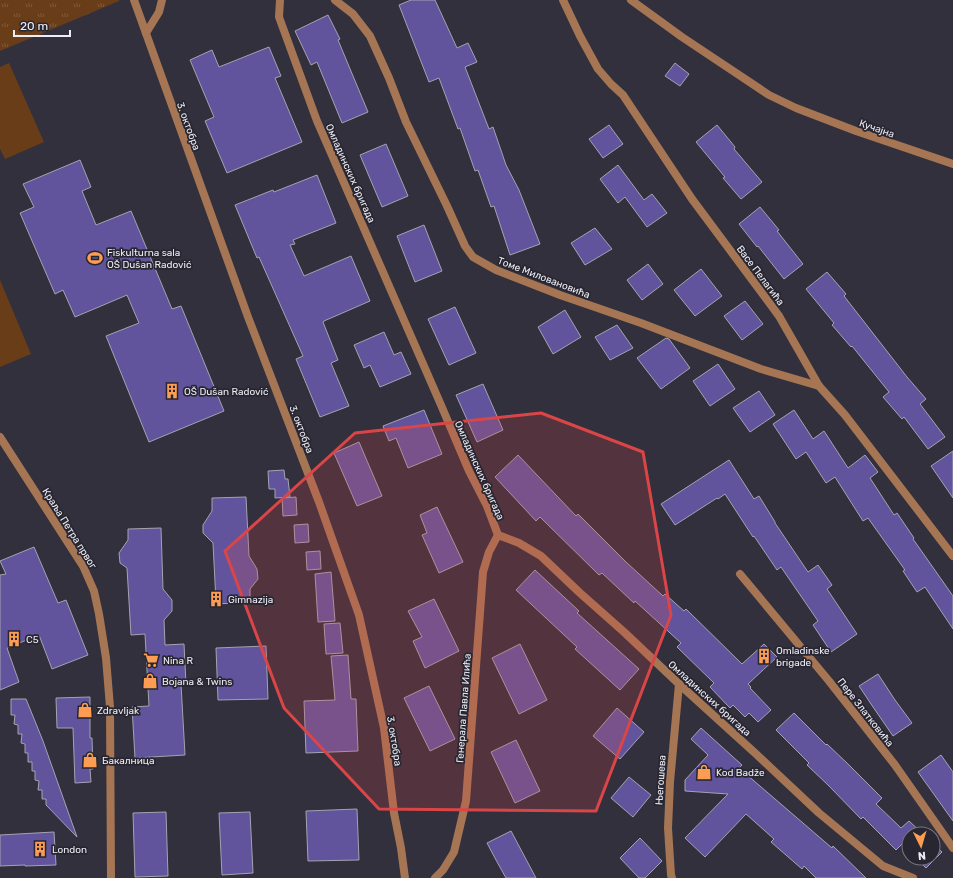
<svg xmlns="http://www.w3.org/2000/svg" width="953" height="878" font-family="Rubik,sans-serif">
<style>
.grass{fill:url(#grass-tufts)}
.park{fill:#6a3d19}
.building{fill:#61549d;stroke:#a4a3b1}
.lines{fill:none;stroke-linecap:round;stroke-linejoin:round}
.street{stroke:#a67553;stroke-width:8}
.marked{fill:#da4647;fill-opacity:0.2;stroke:#da4647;stroke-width:3;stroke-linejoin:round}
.labels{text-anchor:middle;stroke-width:3.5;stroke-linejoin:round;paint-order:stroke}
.street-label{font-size:10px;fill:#eeedf5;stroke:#272631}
.poi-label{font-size:10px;fill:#eeedf5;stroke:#272631;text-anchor:start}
</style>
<defs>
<pattern id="grass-tufts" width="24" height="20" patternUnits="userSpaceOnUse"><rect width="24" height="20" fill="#6a3d19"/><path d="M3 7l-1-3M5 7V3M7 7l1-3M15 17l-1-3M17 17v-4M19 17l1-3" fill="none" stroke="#80593b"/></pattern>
</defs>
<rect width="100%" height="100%" fill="#31303c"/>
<path class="grass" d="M0,0H119V1L0,51Z"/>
<g class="park">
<path d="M9,63L44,142L5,159L0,149V67Z"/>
<path d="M0,280L31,354L0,367Z"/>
</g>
<g class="building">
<path d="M411,0H435L457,48L468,43L477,62L465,67L489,129L493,127L506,165L519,190L540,244L510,255L494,206L491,207L478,170L475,171L460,128L458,129L439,78L429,82L399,5Z"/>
<path d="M328,15L340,39L338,40L368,112L342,123L317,62L311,65L295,31Z"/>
<path d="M269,47L281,76L275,78L302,142L227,173L205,121L214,117L190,60L212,50L219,67Z"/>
<path d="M675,63L689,74L680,86L665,76Z"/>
<path d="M609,125L623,144L603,158L589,139Z"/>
<path d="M717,125L735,147L734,149L762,182L741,199L723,178L725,177L696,142Z"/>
<path d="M386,144L408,196L382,207L360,155Z"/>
<path d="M80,160L91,187L82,191L96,225L131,211L172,309L181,306L224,411L149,442L106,336L139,323L127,295L75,317L63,290L55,294L20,213L34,207L23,184Z"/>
<path d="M618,165L644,200L652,194L667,213L647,227L625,197L618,203L600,179Z"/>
<path d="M317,175L336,223L293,240L295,244L290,245L304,276L351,256L370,301L324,321L323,322L338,360L331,363L349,406L320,417L296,359L303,356L259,257L257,258L235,205L273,190L274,192Z"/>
<path d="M760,207L779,230L777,231L803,264L784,279L758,246L757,247L739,224Z"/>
<path d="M424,225L442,271L415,282L397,236Z"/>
<path d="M595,228L612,249L585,265L571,243Z"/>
<path d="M648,264L663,284L642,300L627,280Z"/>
<path d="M701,269L722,296L695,316L674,290Z"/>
<path d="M827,272L846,294L844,296L907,377L926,399L920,404L945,437L928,449L904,417L902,419L883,397L889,392L852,346L851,347L832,325L834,323L806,289Z"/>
<path d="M745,301L763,324L742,340L724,316Z"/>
<path d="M455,307L476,353L449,365L428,319Z"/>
<path d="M565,310L581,337L553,354L538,327Z"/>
<path d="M617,325L633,348L610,360L595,337Z"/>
<path d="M384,332L394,355L401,352L411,374L380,387L370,365L364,368L354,345Z"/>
<path d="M666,338L669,339L690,368L661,389L637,358Z"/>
<path d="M718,364L735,389L710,406L693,381Z"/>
<path d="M483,384L503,430L477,442L456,395Z"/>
<path d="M759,391L775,415L750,432L733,408Z"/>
<path d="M424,410L442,454L408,468L396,438L389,441L383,426Z"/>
<path d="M794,410L813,439L824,431L848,468L865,455L878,472L870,478L894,515L897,513L914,538L913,539L953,596V629L925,587L917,592L903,571L905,570L868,518L863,521L835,477L826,483L806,452L796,459L773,424Z"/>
<path d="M359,442L382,496L357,506L334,453Z"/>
<path d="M953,451V498L931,466Z"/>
<path d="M518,455L576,516L578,514L626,562L663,596L665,594L684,611L686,609L742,664L764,644L777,657L748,684L751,687L750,688L771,710L758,722L749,713L745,717L733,705L730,708L710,687L714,683L677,647L681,643L635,601L634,603L602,573L599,575L540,517L536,521L495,477Z"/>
<path d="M729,460L754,499L759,496L775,522V523L808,572L818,565L832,585L827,589L857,634L831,652L813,625L818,621L781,567L777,570L754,536L753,537L725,494L718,499L717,498L675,525L661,504Z"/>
<path d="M284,470L285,479H288L290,497L275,498V489H269L268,471Z"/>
<path d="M246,497L249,556L257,569L258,579L250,589V602L217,604V602H216L213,543L203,533V525L212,511V498Z"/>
<path d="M296,497L297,515L283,516L282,498Z"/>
<path d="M437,507L463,562L439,573L422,535L427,533L420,515Z"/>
<path d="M308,524L309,542L295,543L294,525Z"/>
<path d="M161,528L163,589L172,600V611L164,620L165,645L184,644L186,684H181L185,755L135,758L132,707L149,706L145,634L131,635L127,568L120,563L119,553L128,540V529Z"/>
<path d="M34,547L58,603L66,600L88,655L52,669L39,635L7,648L19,682L0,690V575L6,574L0,561Z"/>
<path d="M320,551L321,569L307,570L306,552Z"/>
<path d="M535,570L579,611L577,613L639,669L620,690L575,649L577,647L516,590Z"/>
<path d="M331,572L335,621L318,622L315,574Z"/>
<path d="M434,599L459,651L425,668L413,641L422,637L408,611Z"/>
<path d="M340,623L343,653L326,654L324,624Z"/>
<path d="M520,644L547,700L519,714L492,658Z"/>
<path d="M266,646L268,699L218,700L216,648Z"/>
<path d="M348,655L351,699H356L358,751L306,753L304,701L335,700L331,656Z"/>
<path d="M878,674L895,700L912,723L893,736L873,707L859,686Z"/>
<path d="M429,686L455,739L430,751L404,698Z"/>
<path d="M90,697V738H92L93,769H90L91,782L75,783L73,728H57L56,698Z"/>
<path d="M11,699H26L43,741L77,837L46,805V799H42V790H38L39,781L35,780V771H32V762H28V753H25V744L21,743L22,734H18V725L14,724L15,715H11Z"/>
<path d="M617,708L644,732L620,759L593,736Z"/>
<path d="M794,713L826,745L827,744L849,765L882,798L876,804L901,828L909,821L923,834H909V851L902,844L896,850L863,817L861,819L829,786L807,765L809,763L776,730Z"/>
<path d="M701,728L742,765L739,768L832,848L833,846L866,878H816L804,866L802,869L771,842L774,839L746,814L705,857L685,838L728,794L685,791V780L708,755L691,739Z"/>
<path d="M516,740L540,791L515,803L491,752Z"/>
<path d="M941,755L953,772V821L918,772Z"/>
<path d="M629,777L651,795L633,817L611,798Z"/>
<path d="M357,809L359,860L308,861L306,811Z"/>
<path d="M166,812L168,876L135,877L133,813Z"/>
<path d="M250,812L253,873L222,875L219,813Z"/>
<path d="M511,831L536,878H506L496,860L487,843Z"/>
<path d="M54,832L56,865L25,866V865L0,866V835Z"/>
<path d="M640,838L662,861L645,878H639L620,858Z"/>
<path d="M933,844L942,852L926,868L916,858H933Z"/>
</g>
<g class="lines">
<g class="street">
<path d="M134,0L248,317L319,502L359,615L384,728L394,813L401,848L405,878"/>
<path d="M280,0L279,17L317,121L441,405L469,471L487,506L498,535L519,543L541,556L580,593L624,632L679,684L755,753L819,813L883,866L913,878"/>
<path d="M335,0L353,14L370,36L389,78L406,122L447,206L465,246L473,257L496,270L560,295L641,323L761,369L819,386"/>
<path d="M563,0L580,36L598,69L611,84L623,95L692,199L779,316L819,386L845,415L953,556"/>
<path d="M631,0L682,37L769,95L796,108L856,131L953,164"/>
<path d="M146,33L159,12L162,0"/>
<path d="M0,437L83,566L94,591L99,614L106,658L110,707L111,878"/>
<path d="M740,574L829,681L895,765L953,848"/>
<path d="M435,878L443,870L454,852L466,801L483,572L489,552L498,535"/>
<path d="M672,878L671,875L668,828L670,782L679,684"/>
</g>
</g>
<path class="marked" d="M541,413L643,452L671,615L596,811L379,809L284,708L225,551L355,433Z"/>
<defs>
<g id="stadium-bare" transform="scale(1.2)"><path d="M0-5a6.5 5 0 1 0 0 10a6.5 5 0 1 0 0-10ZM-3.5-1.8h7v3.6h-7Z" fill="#fc9d53" stroke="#272631" stroke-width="2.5" paint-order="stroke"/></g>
<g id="building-bare" transform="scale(1.2)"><path d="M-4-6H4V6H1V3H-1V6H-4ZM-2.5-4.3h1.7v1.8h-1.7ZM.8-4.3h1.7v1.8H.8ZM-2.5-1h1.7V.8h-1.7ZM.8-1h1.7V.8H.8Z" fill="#fc9d53" stroke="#272631" stroke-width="2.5" paint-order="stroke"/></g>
<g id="supermarket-bare" transform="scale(1.2)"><path d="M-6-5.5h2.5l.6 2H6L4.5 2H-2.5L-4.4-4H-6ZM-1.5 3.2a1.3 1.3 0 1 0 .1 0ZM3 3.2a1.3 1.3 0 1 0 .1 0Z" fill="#fc9d53" stroke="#272631" stroke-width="2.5" paint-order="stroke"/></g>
<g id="shop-bare" transform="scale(1.2)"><path d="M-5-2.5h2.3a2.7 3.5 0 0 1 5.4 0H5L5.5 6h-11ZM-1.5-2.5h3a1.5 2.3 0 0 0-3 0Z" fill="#fc9d53" stroke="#272631" stroke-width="2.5" paint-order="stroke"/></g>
</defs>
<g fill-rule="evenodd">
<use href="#stadium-bare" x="95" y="258"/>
<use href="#building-bare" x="172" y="391"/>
<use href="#building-bare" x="216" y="599"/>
<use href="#building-bare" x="14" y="639"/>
<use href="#building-bare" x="764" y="656"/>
<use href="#supermarket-bare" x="151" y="660"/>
<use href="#shop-bare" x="150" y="681"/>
<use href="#shop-bare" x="85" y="710"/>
<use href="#shop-bare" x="90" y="760"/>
<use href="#shop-bare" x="704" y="772"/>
<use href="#building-bare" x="40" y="849"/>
</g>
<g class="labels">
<g class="street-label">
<text transform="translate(189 126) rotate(70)" y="4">3. октобра</text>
<text transform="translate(877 128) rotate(19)" y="4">Кучајна</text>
<text transform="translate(351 173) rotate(66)" y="4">Омладинских бригада</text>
<text transform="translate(761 275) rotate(53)" y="4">Васе Пелагића</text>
<text transform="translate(544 277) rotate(21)" y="4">Томе Миловановића</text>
<text transform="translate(302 429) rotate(69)" y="4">3. октобра</text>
<text transform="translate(480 470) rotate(66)" y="4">Омладинских бригада</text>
<text transform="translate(70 528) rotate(58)" y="4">Краља Петра првог</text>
<text transform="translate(710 698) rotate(42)" y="4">Омладинских бригада</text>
<text transform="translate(463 708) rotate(-86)" y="4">Генерала Павла Илића</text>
<text transform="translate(866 712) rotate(52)" y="4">Пере Златковића</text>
<text transform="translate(395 741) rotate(81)" y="4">3. октобра</text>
<text transform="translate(660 780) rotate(-86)" y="4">Његошева</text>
</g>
<g class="poi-label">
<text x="107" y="256">Fiskulturna sala<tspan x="107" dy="12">OŠ Dušan Radović</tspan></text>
<text x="184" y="395">OŠ Dušan Radović</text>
<text x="228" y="603">Gimnazija</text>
<text x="26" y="643">C5</text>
<text x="776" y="654">Omladinske<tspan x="776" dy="12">brigade</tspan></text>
<text x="163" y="664">Nina R</text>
<text x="162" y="685">Bojana &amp; Twins</text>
<text x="97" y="714">Zdravljak</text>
<text x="102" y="764">Бакалница</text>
<text x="716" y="776">Kod Badže</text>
<text x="52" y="853">London</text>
</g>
</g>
<g transform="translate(921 846) rotate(175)"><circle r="19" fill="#272631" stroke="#77767f"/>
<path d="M0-3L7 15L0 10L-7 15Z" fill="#fc9d53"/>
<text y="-6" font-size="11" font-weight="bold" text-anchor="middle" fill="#eeedf5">N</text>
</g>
<path d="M14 30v6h56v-6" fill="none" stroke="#eeedf5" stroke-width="2"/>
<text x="20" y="30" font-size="12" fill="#eeedf5" stroke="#272631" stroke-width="3" paint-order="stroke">20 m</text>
</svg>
